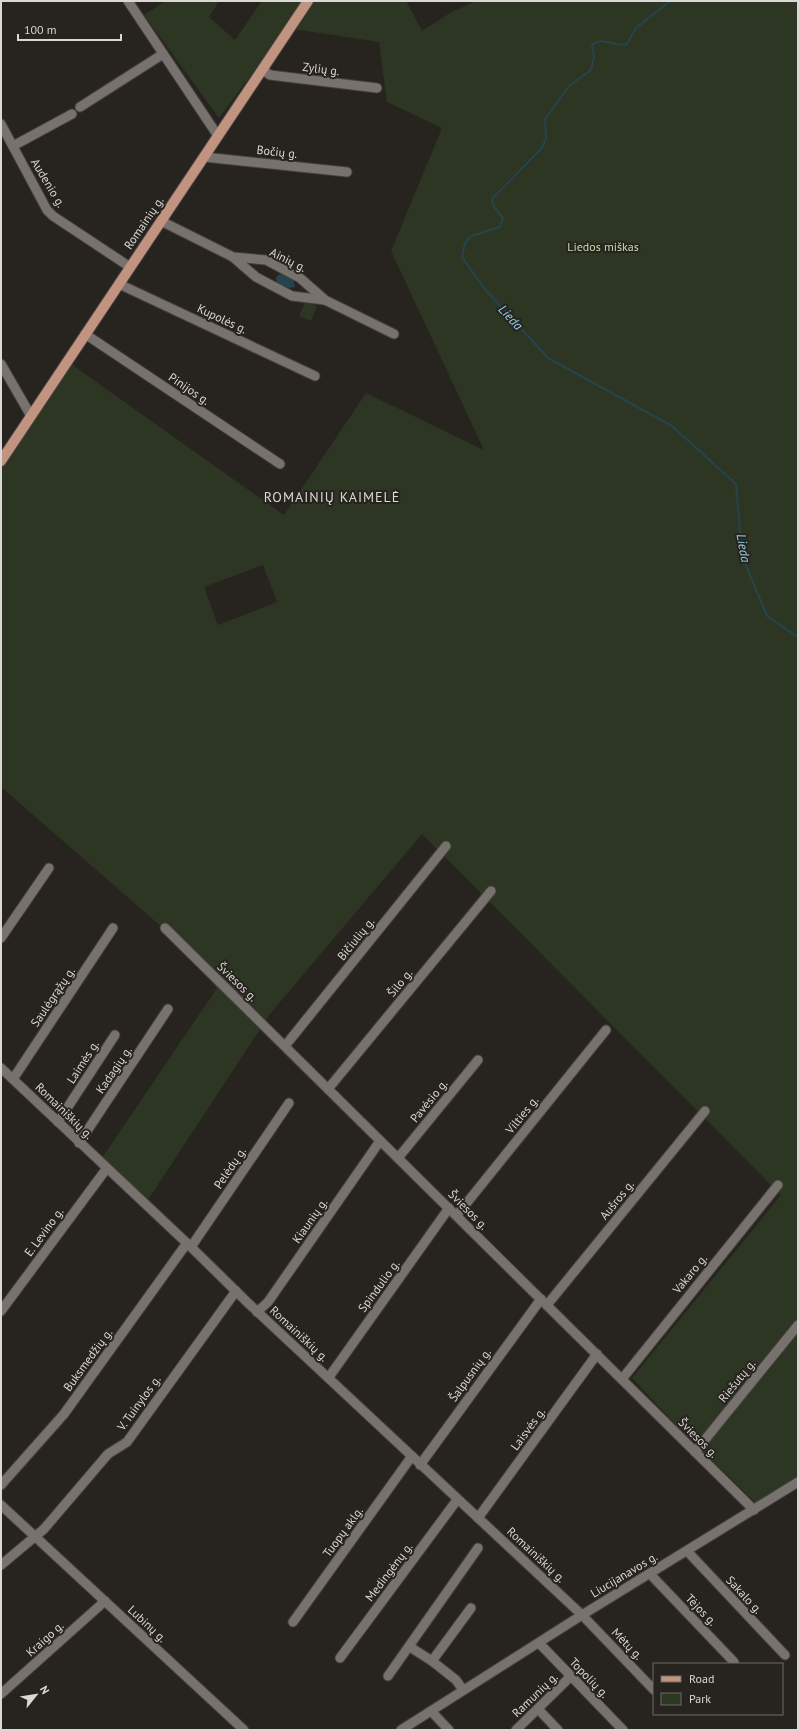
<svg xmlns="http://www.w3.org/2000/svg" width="799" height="1731" font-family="'PT Sans',sans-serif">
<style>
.green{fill:#2d3622;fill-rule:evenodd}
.water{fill:#25444e}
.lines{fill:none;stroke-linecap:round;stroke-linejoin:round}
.stream{stroke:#25444e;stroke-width:2}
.minor-casing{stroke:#45413e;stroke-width:11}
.major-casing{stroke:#45413e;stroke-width:12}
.minor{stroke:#77726e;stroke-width:9}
.major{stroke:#c09480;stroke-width:10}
.labels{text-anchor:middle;stroke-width:4;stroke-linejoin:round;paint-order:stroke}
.street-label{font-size:12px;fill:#dad7d4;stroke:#27231f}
.park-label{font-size:12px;fill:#c5ddab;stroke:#27231f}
.water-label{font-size:13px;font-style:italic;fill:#92d2e7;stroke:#27231f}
.quarter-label{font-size:14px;letter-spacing:1px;fill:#dad7d4;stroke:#27231f}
</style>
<rect width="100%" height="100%" fill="#27231f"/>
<g class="green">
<path d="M166,1H219L209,17L235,40L262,1H406L422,31L450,13L476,1H798V1488L763,1510L678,1427L632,1378L781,1195L422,834L270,1014L148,1200L102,1158L217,988L163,928L1,787V461L67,361L284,515L366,393L484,450L391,251L442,128L387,102L379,42L286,28L219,118L144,15ZM263,565L277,602L218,625L204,587Z"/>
<path d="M305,302L317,306L311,321L299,316Z"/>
</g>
<path class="water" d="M283,274L293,279L295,287L288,288L277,283L276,278L278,275Z"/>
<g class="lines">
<path class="stream" d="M670,1L636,28L627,44C615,48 602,35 592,45L594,57L591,70L569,86L545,119L546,138L542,148L492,199L494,207L503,218L500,227L471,236L465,243L462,257L484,288L548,358L672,426L736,484L742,556L767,616L798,637"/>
<g class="minor-casing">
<g id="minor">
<path d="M128,1L218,136"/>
<path d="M263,70L270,75L377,88"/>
<path d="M80,107L163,54"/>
<path d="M1,124L47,210L53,216L130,267"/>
<path d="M13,146L72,114"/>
<path d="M204,157L347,172"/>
<path d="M161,221L233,257L266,260L300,278L325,300L394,334"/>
<path d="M233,257L256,277L292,296L325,300"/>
<path d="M119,284L315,376"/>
<path d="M85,334L280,464"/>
<path d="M1,364L31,416"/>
<path d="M165,928L754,1510"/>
<path d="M1,938L49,868"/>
<path d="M285,1046L446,846"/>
<path d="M1,1068L191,1247L247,1302L582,1615L654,1690"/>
<path d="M13,1079L113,928"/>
<path d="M328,1089L491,891"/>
<path d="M58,1122L115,1035"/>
<path d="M79,1143L168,1009"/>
<path d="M398,1158L478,1060"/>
<path d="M457,1215L606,1030"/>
<path d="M191,1247L289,1103"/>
<path d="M547,1305L705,1111"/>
<path d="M1,1311L107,1168"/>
<path d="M257,1312L268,1302L380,1141"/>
<path d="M329,1377L449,1208"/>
<path d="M622,1379L778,1185"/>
<path d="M695,1452L798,1325"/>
<path d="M420,1465L541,1299"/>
<path d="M1,1485L64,1414L187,1243"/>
<path d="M1,1505L244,1730"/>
<path d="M478,1518L597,1354"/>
<path d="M687,1551L785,1655"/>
<path d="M1,1565L44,1529L108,1454L127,1442L236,1291"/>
<path d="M650,1574L734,1662"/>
<path d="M293,1622L412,1456"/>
<path d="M539,1643L623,1730"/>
<path d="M410,1647L432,1661"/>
<path d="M340,1658L457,1500"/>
<path d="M388,1676L478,1548"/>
<path d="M463,1690L456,1680L432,1661L471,1608"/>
<path d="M1,1694L105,1601"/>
<path d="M538,1709L558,1730"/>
<path d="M431,1711L449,1730"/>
<path d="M401,1730L582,1615L798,1482"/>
<path d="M516,1730L571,1676"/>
</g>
</g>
<g class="major-casing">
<path id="major" d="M1,461L308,1"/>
</g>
<use href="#minor" class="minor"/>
<use href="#major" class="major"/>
</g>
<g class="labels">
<g class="street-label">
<text transform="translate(321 69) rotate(7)" y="4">Zylių g.</text>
<text transform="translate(277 152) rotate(6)" y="4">Bočių g.</text>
<text transform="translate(48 183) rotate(59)" y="4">Audenio g.</text>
<text transform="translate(144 223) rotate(-56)" y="4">Romainių g.</text>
<text transform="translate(288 260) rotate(26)" y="4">Ainių g.</text>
<text transform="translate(222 319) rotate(25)" y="4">Kupolės g.</text>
<text transform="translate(189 389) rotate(34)" y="4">Pinijos g.</text>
<text transform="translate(356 939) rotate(-51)" y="4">Bičiulių g.</text>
<text transform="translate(237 982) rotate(44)" y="4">Šviesos g.</text>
<text transform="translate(400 983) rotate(-51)" y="4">Šilo g.</text>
<text transform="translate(53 997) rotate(-56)" y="4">Saulėgrąžų g.</text>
<text transform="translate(83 1062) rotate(-57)" y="4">Laimės g.</text>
<text transform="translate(114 1070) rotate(-56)" y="4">Kadagių g.</text>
<text transform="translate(429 1101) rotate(-51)" y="4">Pavėsio g.</text>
<text transform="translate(64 1111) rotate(44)" y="4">Romainiškių g.</text>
<text transform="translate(522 1115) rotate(-51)" y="4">Vilties g.</text>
<text transform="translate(230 1168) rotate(-56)" y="4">Pelėdų g.</text>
<text transform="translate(617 1200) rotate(-51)" y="4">Aušros g.</text>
<text transform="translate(468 1210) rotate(45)" y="4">Šviesos g.</text>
<text transform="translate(310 1221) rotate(-55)" y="4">Kiaunių g.</text>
<text transform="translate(44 1232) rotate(-54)" y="4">E. Levino g.</text>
<text transform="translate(690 1274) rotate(-51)" y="4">Vakaro g.</text>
<text transform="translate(379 1286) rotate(-54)" y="4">Spindulio g.</text>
<text transform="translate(299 1334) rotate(43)" y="4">Romainiškių g.</text>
<text transform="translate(88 1360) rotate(-54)" y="4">Buksmedžių g.</text>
<text transform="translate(470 1375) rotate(-54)" y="4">Šalpusnių g.</text>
<text transform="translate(737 1381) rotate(-51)" y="4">Riešutų g.</text>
<text transform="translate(139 1403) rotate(-54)" y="4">V. Tuinylos g.</text>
<text transform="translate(528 1429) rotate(-54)" y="4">Laisvės g.</text>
<text transform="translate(698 1438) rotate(45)" y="4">Šviesos g.</text>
<text transform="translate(343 1532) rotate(-54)" y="4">Tuopų aklg.</text>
<text transform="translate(536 1555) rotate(43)" y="4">Romainiškių g.</text>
<text transform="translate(389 1572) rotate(-53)" y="4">Medingėnų g.</text>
<text transform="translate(624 1575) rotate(-31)" y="4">Liucijanavos g.</text>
<text transform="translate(744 1595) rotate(47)" y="4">Sakalo g.</text>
<text transform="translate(701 1610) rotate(46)" y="4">Tėjos g.</text>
<text transform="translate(147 1624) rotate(43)" y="4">Lubinų g.</text>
<text transform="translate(45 1639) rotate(-42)" y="4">Kraigo g.</text>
<text transform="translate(627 1644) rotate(46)" y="4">Mėtų g.</text>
<text transform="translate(589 1678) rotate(46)" y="4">Topolių g.</text>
<text transform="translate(535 1695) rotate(-44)" y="4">Ramunių g.</text>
</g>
<g class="park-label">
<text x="603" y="251">Liedos miškas</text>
</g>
<g class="water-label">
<text transform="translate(511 317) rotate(47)" y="5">Lieda</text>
<text transform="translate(744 548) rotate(80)" y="5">Lieda</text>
</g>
<g class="quarter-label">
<text x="332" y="502">ROMAINIŲ KAIMELĖ</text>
</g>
</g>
<rect width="799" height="1731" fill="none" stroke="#dad7d4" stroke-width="4"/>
<rect x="653" y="1663" width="130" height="52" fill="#27231f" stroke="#6f6b67"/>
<rect x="661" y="1676" width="20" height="6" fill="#c09480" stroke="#6f6b67"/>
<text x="689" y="1683" font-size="12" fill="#dad7d4">Road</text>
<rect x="661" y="1693" width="20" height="12" fill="#2d3622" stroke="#6f6b67"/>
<text x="689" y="1703" font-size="12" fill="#dad7d4">Park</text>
<g transform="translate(36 1695) rotate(60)" stroke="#27231f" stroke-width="3" paint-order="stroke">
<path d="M0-3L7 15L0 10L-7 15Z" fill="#dad7d4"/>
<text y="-6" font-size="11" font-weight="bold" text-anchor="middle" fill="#dad7d4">N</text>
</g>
<path d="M18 34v6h103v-6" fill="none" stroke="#dad7d4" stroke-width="2"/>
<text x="24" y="34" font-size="12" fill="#dad7d4" stroke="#27231f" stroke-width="3" paint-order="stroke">100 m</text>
</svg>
